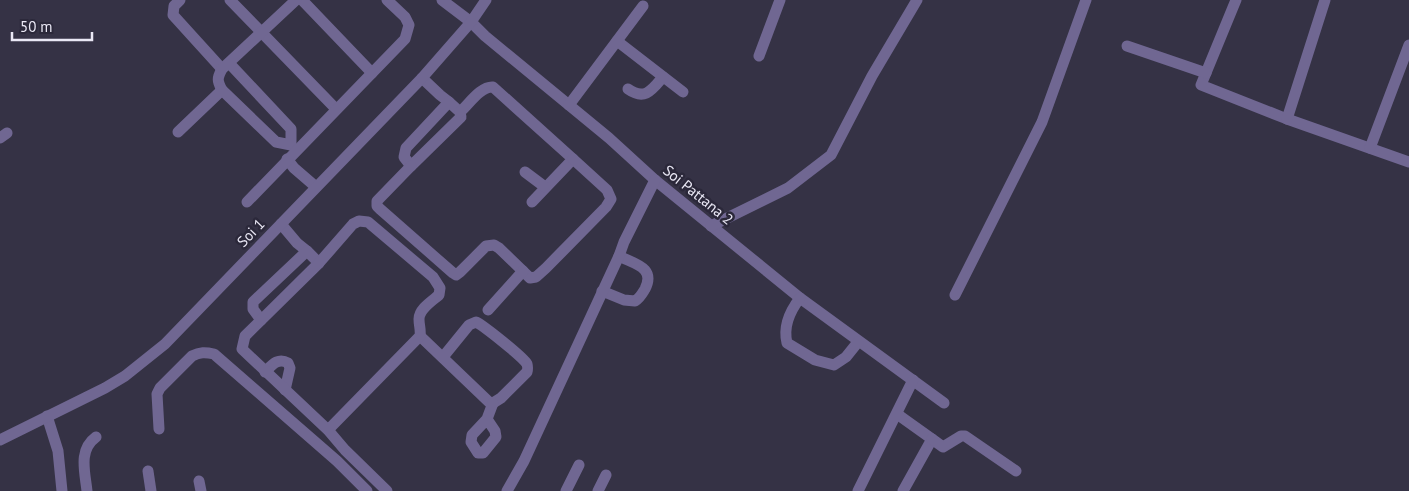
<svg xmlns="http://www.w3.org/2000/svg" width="1409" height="491" font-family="'PT Sans',sans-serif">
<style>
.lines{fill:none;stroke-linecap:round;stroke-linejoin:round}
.minor{stroke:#706792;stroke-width:11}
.labels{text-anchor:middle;stroke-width:5;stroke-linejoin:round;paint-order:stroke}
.street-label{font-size:15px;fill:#eae8f5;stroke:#2b283a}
</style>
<rect width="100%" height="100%" fill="#353245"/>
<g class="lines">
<g class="minor">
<path d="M180,0L174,6L173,15L222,69"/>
<path d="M230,0L336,109"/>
<path d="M302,0L372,73"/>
<path d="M442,0L471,22L485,36L609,138L655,180L800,298L944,403"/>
<path d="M1236,0L1201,85L1287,119L1409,162"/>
<path d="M617,41L683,92"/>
<path d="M1127,46L1206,73"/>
<path d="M759,56L780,0"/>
<path d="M229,63L291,129V145L276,142L222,90C217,81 217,78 222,69L296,0"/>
<path d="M422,78L440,95L449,102"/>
<path d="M628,89C645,101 652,90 663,77"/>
<path d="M449,102L460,112L461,117L411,166L404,157L406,148Z"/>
<path d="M569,105L643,6"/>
<path d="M460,112C469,104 481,86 493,87L573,159L532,202"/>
<path d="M1287,119L1325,0"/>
<path d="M178,132L222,90"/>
<path d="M0,138L7,133"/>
<path d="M1370,148L1409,45"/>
<path d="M287,159L294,168L316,187"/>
<path d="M411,166L377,201V206L380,209L453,273L456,275L460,272L486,246L494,245L499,248L530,278L536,277L546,268L606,207L611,199L607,190L573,159"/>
<path d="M525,172L545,187"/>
<path d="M247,202L405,39L409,25L405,17L387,0"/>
<path d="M281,224L297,243L307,251"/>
<path d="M711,226L788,188L831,155L872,76L917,0"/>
<path d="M602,291L624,300L635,301C640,298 642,294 645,289C656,267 634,264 619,256"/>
<path d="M955,295L1042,122L1086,0"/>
<path d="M800,298C790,311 783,327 787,343L815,360L834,365L846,357L858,342"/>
<path d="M488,310L523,271"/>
<path d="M261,320L253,309V302L307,251L319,263"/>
<path d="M420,336L489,402L493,403L501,398L527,372C528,368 528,368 527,364C523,357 484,326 476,322L469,325L443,357"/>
<path d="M265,372C272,365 278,357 288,363L290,368L285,390"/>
<path d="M897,414L932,439L903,491"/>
<path d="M47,416L58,451L62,491"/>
<path d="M487,419L495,431L496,437L483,453H478L471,442L472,435L487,419L493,403"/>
<path d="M159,429L157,394L160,388L192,356C200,352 205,352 214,354L337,461L367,491"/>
<path d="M328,430L420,336C421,329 419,326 419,319C419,309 432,301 439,295L440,288L433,277L368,222L359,221L353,224L319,263L245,336L242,349L328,430L345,450L387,491"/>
<path d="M932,439L943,447L961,436H965L1016,471"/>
<path d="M0,440L105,388L125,376L165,344L422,78L471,22L486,0"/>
<path d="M148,471L151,491"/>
<path d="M199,481L201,491"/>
<path d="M87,491C85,472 78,450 96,437"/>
<path d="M507,491L524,461L619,256L624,242L655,180"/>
<path d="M566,491L579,465"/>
<path d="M598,491L606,475"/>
<path d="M858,491L913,380"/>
</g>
</g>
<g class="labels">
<g class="street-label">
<text transform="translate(698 195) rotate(39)" y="5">Soi Pattana 2</text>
<text transform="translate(251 233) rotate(-46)" y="5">Soi 1</text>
</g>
</g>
<path d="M12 32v8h80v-8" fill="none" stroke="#eae8f5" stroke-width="2.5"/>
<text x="20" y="32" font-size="15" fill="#eae8f5" stroke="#2b283a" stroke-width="4" paint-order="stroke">50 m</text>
</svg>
